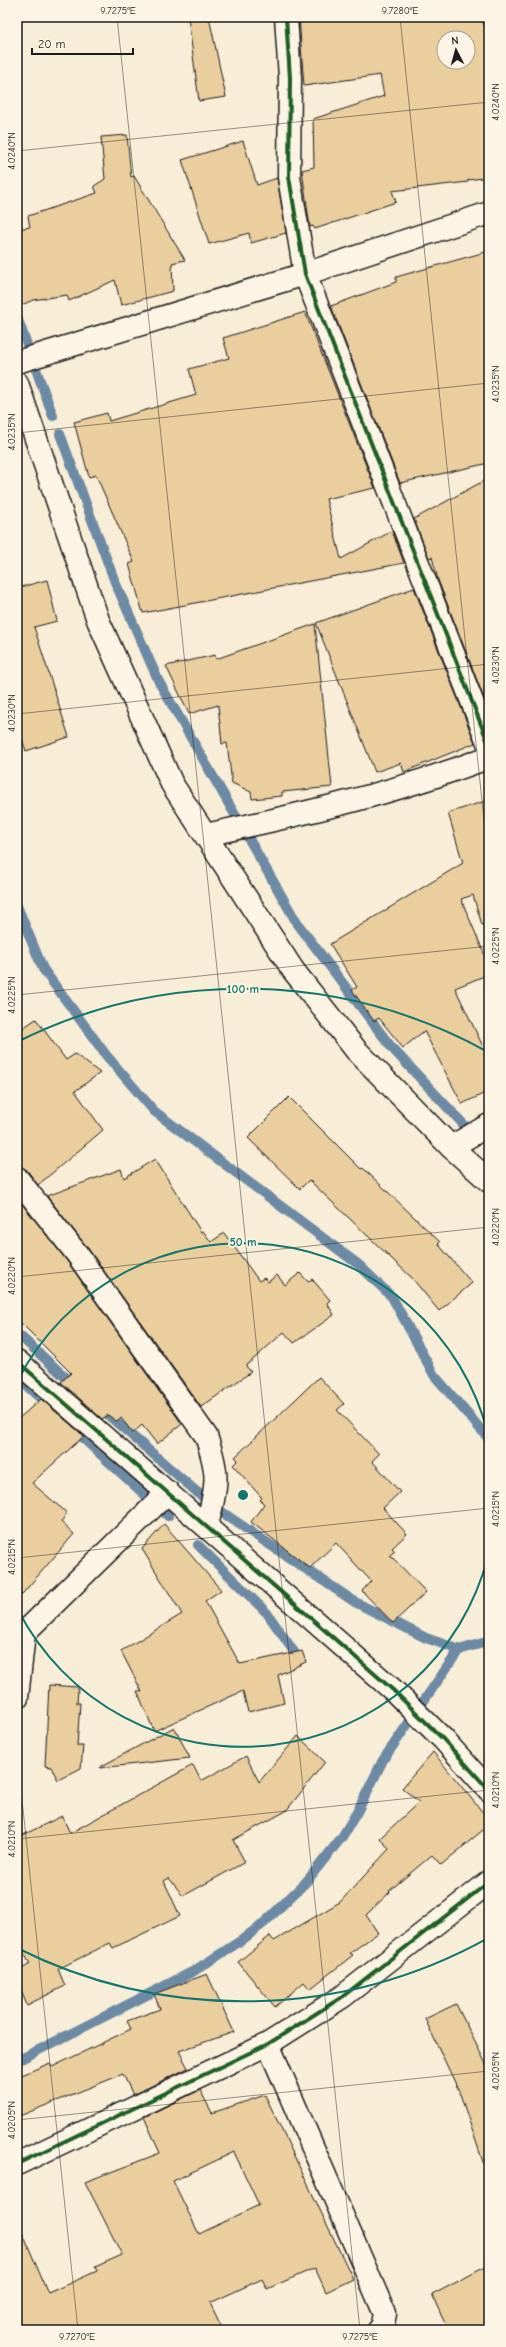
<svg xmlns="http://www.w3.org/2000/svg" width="506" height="2347" font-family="'Comic Neue',sans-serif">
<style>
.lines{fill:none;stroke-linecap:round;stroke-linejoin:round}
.stream{stroke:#6c8aa4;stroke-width:10}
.building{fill:#eace9e;stroke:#1c1c1c;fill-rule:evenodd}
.street-casing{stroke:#1c1c1c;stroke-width:25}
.secondary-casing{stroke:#1c1c1c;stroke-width:25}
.street{stroke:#fcf5e5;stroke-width:22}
.secondary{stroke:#fcf5e5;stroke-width:22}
.cycleway-casing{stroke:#fcf5e5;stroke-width:6}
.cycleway{stroke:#1b5e20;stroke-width:4}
.ticks{fill:none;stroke:#1c1c1c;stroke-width:1;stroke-opacity:0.45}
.ring{fill:none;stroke:#0f766e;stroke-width:2}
.centre{fill:#0f766e;stroke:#fcf5e5;stroke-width:2}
.ring-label{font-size:12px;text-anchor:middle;font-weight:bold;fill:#0f766e;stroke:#fcf5e5;stroke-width:4;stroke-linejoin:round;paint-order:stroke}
.neatline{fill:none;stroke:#1c1c1c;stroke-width:1.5}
.ticks-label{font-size:10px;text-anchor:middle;fill:#1c1c1c}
</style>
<rect width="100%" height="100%" fill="#f8edd7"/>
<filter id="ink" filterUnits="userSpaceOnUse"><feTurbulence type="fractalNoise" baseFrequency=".025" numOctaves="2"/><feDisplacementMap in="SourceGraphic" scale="8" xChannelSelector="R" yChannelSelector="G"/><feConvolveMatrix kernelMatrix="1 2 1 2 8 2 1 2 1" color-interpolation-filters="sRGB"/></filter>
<g filter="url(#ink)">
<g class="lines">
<g class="stream">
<path d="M17,317L53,416"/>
<path d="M60,434L115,582L159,682L297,923L392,1048L466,1127"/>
<path d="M17,906L43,969L106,1055L154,1111L359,1265L392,1297L434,1375L489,1439"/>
<path d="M20,1336L75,1386"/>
<path d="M17,1377L51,1408"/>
<path d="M99,1407L213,1506L254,1534"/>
<path d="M73,1429L168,1516"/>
<path d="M257,1536L355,1602L426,1638L460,1650"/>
<path d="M198,1545L267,1613L299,1659"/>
<path d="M17,2061L194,1971L242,1940L265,1922L306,1882L342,1837L357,1812L383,1760L459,1650L489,1641"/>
</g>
</g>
<g class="building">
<path d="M188,17H209L226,97L199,101Z"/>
<path d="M299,17H482L489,45V177L468,180V182L392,191L396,202L315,229L313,226L310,227L302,170L314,167L313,119L384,96L380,75L304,86ZM444,38H468V62H444Z"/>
<path d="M127,135L131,177L134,176L185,260L172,263L173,291L121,305L115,280L69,301L67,295L33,300L17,307V229L30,227L28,216L97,193L94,186L105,179L101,137Z"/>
<path d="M243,141L257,185L277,178L286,233L251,243L249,233L209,244L182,160Z"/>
<path d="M489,251V463L400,483L331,306L396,282V277Z"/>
<path d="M305,312L375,488L326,499L341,559L392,531L404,563L143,613L129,564L134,562L96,475L89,477L74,422L107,413L109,421L196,395L189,369L229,358L223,338Z"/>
<path d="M489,478V711L438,580L432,557L429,558L414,519Z"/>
<path d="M47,580L57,621L34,627L69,737L26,751L17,723V588Z"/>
<path d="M414,588L475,743L404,772L401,763L375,772L316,623Z"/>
<path d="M315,624L332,787L282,792V796L252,799L251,792L232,783L227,743L222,744L218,705L189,714L166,666L215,655L216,659Z"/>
<path d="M489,800V924L482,925L473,895L461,899L489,965V974L455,988L489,1059V1091L462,1104L424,1031L403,1048L379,1018L374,1021L352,990L357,987L330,944L463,863L448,813Z"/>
<path d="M36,1019L66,1060L75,1054L100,1073L75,1091L103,1130L38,1185L27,1170L17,1166V1032Z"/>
<path d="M289,1097L361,1169L363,1168L440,1242L438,1244L472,1283L439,1311L412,1278L309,1180L300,1189L248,1138Z"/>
<path d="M155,1159L201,1232L203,1231L211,1242L224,1233L259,1281L264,1278L268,1282L277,1275L285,1285L300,1273L308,1282L312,1279L330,1300L327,1303L334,1315L294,1343L284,1332L246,1366L251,1372L201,1407L87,1247L47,1196L121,1169L124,1178Z"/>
<path d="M22,1204L67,1261L182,1424L157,1444L142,1425L133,1433L121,1418L116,1421L108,1415L102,1419L61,1382L71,1373L17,1319V1206Z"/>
<path d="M319,1377L344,1404L337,1410L379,1454L372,1461L400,1492L383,1508L407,1534L392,1548L395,1551L390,1555L426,1592L393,1623L362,1591L371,1581L336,1543L310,1568L251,1522L264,1504L260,1500L262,1498L233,1465L238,1460L235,1457Z"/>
<path d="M41,1399L84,1436L32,1483L67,1513L61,1522L74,1534L17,1600V1420Z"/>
<path d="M164,1524L221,1590L205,1601L240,1664L302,1651L306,1662L278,1675L284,1703L248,1712L243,1691L154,1731L137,1691L142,1692L121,1651L182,1614L142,1549Z"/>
<path d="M49,1685L78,1687L77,1703H80L77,1746H83L81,1768L58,1780L51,1767L45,1766Z"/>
<path d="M174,1727L190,1758L100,1768V1767Z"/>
<path d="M298,1736L325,1762L286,1811L233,1840L245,1862L183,1896L169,1878L164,1881L180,1916L113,1948L110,1943L58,1969L65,1986L27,2005L17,1981V1972L30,1964L17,1941V1838L62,1816L70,1833L193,1765L201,1781L246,1756L259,1782Z"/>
<path d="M433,1752L489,1820V1825L441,1865L432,1855L389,1891L390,1892L366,1915L378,1933L350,1953L353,1955L310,1989L304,1982L275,2007L238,1962L270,1936L274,1941L340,1902L389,1849L380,1838L419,1802L402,1788Z"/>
<path d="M207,1974L234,2032L179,2051L188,2068L133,2095L123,2074L17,2117V2077L50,2063L52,2067L131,2029L127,2021L160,2009L154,1994Z"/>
<path d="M456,2004L489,2070V2165H484L459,2091L425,2019Z"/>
<path d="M200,2090L212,2113L265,2095L353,2279L326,2292L315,2268L267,2289L262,2279L210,2303L223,2330H17V2220L48,2293L97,2271L95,2267L122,2255L85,2182L160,2153L144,2117ZM234,2152L259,2205L199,2234L173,2181Z"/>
<path d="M489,2265V2330H448L432,2295Z"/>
</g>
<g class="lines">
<g class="street-casing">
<g id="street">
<path d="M286,17L290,78L289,177L305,274L489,745"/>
<path d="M17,362L305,274L489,213"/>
<path d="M206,835C303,814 396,793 489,757"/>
<path d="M451,1147L489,1125"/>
<path d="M17,1178L77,1254L206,1436C220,1476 217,1485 207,1525"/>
<path d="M17,1361L393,1690L443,1739L489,1790"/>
<path d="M17,1637L24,1633L168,1492"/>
<path d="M17,1698L24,1633"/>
<path d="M268,2044L385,2314L382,2328L379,2330"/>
<path d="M17,2164L268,2044L342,1997L489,1882"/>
</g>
</g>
<g class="secondary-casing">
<path id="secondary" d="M17,383L98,620L172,784L293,970L356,1050L451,1147L489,1181"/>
</g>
<use href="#street" class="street"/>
<use href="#secondary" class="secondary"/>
<g class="cycleway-casing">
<g id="cycleway">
<path d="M286,17L290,78L289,177L305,274L489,745"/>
<path d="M17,1361L393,1690L443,1739L489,1790"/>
<path d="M17,2164L268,2044L342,1997L489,1882"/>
</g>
</g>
<use href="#cycleway" class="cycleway"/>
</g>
</g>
<path class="ticks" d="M117,17L360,2330M400,17L489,868M17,151L489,102M17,433L489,383M17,714L489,664M17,995L489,946M17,1277L489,1227M17,1558L489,1508M17,1752L78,2330M17,1839L489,1790M17,2120L489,2071"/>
<g class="ring">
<path d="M488 1556A253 253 0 0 1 18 1610M18 1380A253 253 0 0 1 488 1434"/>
<path d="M488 1938A506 506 0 0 1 17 1948M17 1042A506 506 0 0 1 488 1052"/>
</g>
<circle cx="243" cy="1495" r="6" class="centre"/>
<g class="ring-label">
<text x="243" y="993">100 m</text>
<text x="243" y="1246">50 m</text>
</g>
<rect width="506" height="2347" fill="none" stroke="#fcf5e5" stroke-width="44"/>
<g transform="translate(456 50) rotate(354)"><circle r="19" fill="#fcf5e5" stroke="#a29e95"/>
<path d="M0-3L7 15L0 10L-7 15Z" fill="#1c1c1c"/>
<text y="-6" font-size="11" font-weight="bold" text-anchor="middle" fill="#1c1c1c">N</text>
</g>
<path d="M32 48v6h101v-6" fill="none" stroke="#1c1c1c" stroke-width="2"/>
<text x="38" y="48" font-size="12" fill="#1c1c1c" stroke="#fcf5e5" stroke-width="3" paint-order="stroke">20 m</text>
<rect x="22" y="22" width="462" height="2303" class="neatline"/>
<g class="ticks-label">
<text x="118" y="14">9.7275°E</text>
<text x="400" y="14">9.7280°E</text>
<text transform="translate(495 102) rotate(-90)" y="4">4.0240°N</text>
<text transform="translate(11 151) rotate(-90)" y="4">4.0240°N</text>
<text transform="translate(495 384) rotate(-90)" y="4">4.0235°N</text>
<text transform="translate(11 432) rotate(-90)" y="4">4.0235°N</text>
<text transform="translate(495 665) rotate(-90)" y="4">4.0230°N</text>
<text transform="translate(11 713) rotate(-90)" y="4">4.0230°N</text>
<text transform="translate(495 946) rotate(-90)" y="4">4.0225°N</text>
<text transform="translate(11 995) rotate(-90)" y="4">4.0225°N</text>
<text transform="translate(495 1227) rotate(-90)" y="4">4.0220°N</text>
<text transform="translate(11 1276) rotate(-90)" y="4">4.0220°N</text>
<text transform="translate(495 1509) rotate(-90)" y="4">4.0215°N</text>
<text transform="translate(11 1557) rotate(-90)" y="4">4.0215°N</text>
<text transform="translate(495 1790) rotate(-90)" y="4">4.0210°N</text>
<text transform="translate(11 1839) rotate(-90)" y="4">4.0210°N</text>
<text transform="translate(495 2071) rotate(-90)" y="4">4.0205°N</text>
<text transform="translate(11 2120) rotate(-90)" y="4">4.0205°N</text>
<text x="77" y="2340">9.7270°E</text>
<text x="360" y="2340">9.7275°E</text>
</g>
</svg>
